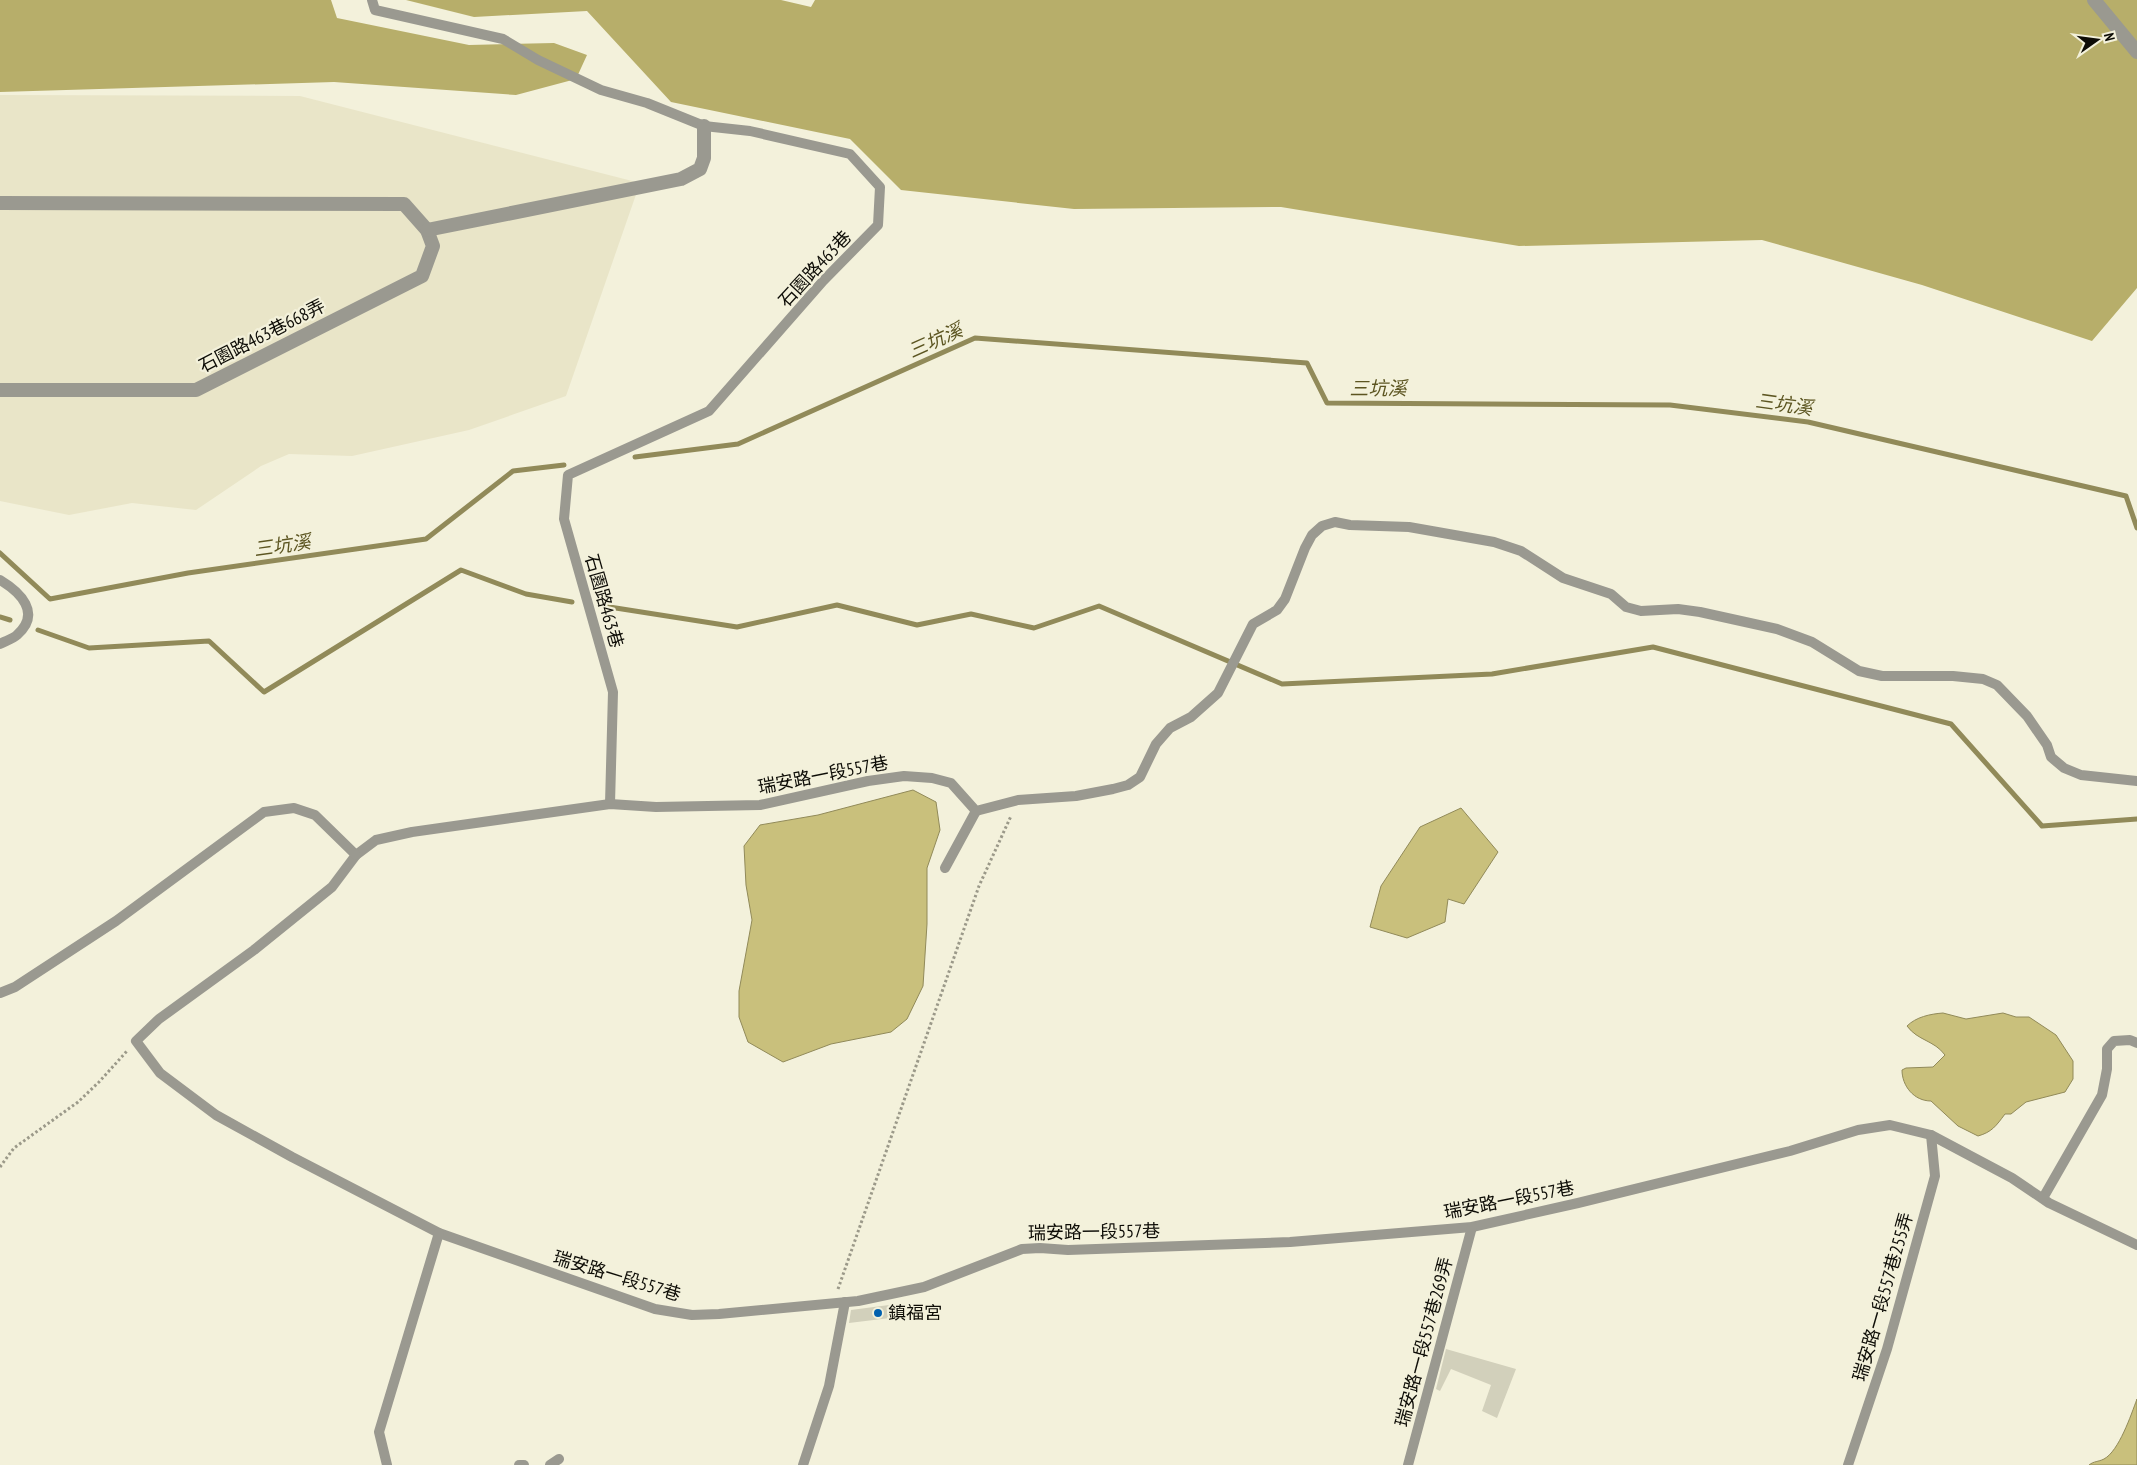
<svg xmlns="http://www.w3.org/2000/svg" width="2137" height="1465" font-family="'PT Sans Narrow','Noto Sans TC',sans-serif">
<style>
.built{fill:#e9e5c8}
.forest{fill:#b7ae6a}
.water{fill:#c9c07c;stroke:#918a59}
.lines{fill:none;stroke-linecap:round;stroke-linejoin:round}
.stream{stroke:#918a59;stroke-width:5}
.building{fill:#d2d0bb}
.path{stroke:#9b9989;stroke-width:3;stroke-dasharray:2.5 2.5;stroke-linecap:butt}
.service{stroke:#9a9990;stroke-width:10}
.minor{stroke:#9a9990;stroke-width:14}
.poi-dot{fill:#0261ae;stroke:#f3f1db;stroke-width:2}
.labels{text-anchor:middle;stroke-width:4.5;stroke-linejoin:round;paint-order:stroke}
.street-label{font-size:18px;fill:#0d0c06;stroke:#f3f1db}
.poi-label{font-size:18px;fill:#0d0c06;stroke:#f3f1db;text-anchor:start}
.water-label{font-size:19px;font-style:italic;fill:#5c5521;stroke:#f3f1db}
</style>
<rect width="100%" height="100%" fill="#f3f1db"/>
<path class="built" d="M0,95L300,96L640,183L566,396L469,430L352,456L289,454L261,466L196,510L132,503L69,515L0,501Z"/>
<g class="forest">
<path d="M0,0H331L337,18L469,45L554,43L587,55L576,79L516,95L334,82L0,92Z"/>
<path d="M406,0H781L811,7L815,0H2137V288L2092,341L1922,285L1762,240L1519,246L1281,207L1074,209L901,190L850,139L671,102L587,11L474,17Z"/>
</g>
<g class="water">
<path d="M913,790L936,802L940,830L927,868V924L923,986L907,1019L891,1032L831,1044L783,1062L748,1042L739,1017V991L752,920L746,885L744,846L760,825L818,815Z"/>
<path d="M1461,808L1498,852L1464,904L1448,899L1445,922L1407,938L1370,927L1381,886L1420,827Z"/>
<path d="M1943,1013L1966,1019L2003,1013L2016,1017H2029L2056,1035L2073,1061V1079L2065,1092L2026,1102L2011,1114H2005C1996,1126 1992,1132 1978,1136L1958,1126L1931,1101C1914,1101 1902,1086 1902,1070L1906,1068L1933,1067L1945,1055C1934,1040 1918,1041 1907,1026C1916,1017 1930,1014 1943,1013Z"/>
<path d="M2137,1399V1465H2089C2094,1461 2098,1462 2104,1459C2119,1451 2131,1415 2137,1399Z"/>
</g>
<g class="lines">
<g class="stream">
<path d="M635,457L738,444L975,338L1307,363L1327,403L1670,405L1808,422L2126,496L2137,528"/>
<path d="M0,553L50,599L188,573L426,539L513,471L564,465"/>
<path d="M603,606L737,627L837,605L917,625L971,614L1034,628L1099,606L1282,684L1492,674L1653,647L1951,724L2042,826L2137,819"/>
<path d="M0,617L10,620"/>
<path d="M38,630L89,648L209,641L264,692L461,570L526,594L572,602"/>
</g>
</g>
<g class="building">
<path d="M889,1305L890,1318L849,1323L851,1310Z"/>
<path d="M1446,1349L1516,1369L1497,1418L1482,1411L1491,1385L1451,1369L1440,1391L1436,1389Z"/>
</g>
<g class="lines">
<g class="path">
<path d="M0,1167L14,1148L78,1102L99,1082L127,1051"/>
<path d="M838,1289L979,886L1011,816"/>
</g>
<g class="service">
<path d="M372,0L375,10L503,39L538,60L601,90L647,103L704,126L750,131L850,154L880,187L878,225L823,281L709,411L568,475L564,519L613,692L610,804"/>
<path d="M0,580C20,592 42,613 17,635C13,639 5,641 0,644"/>
<path d="M2137,781L2081,775L2064,768L2051,757L2047,745L2027,716L1997,685L1983,679L1953,676H1882L1859,671L1812,642L1777,629L1700,612L1678,609L1641,611L1626,607L1611,594L1563,578L1521,551L1494,542L1409,527L1350,525L1335,522L1322,526L1312,535L1305,548L1285,599L1277,610L1253,624L1218,693L1191,717L1170,728L1156,744L1140,777L1128,785L1113,789L1076,796L1018,800L976,811L951,783L932,778L904,776L868,781L760,805L656,807L610,804L412,832L376,840L356,855L332,887L254,950L159,1019L136,1041L160,1073L216,1115L292,1157L439,1233L655,1309L692,1315L719,1314L858,1301L924,1287L1022,1249L1040,1248L1068,1250L1290,1242L1472,1227L1578,1203L1790,1151L1858,1130L1890,1125L1931,1135L2012,1178L2049,1203L2137,1245"/>
<path d="M945,868L976,811"/>
<path d="M0,993L15,987L116,921L264,812L294,808L315,815L356,855"/>
<path d="M2043,1198L2102,1095L2107,1069V1049L2114,1041L2130,1040L2137,1043"/>
<path d="M387,1465L379,1432L439,1233"/>
<path d="M519,1465H524"/>
<path d="M550,1465L559,1459"/>
<path d="M803,1465L829,1386L845,1302"/>
<path d="M1408,1465L1472,1227"/>
<path d="M1848,1465L1887,1349L1935,1176L1931,1135"/>
</g>
<g class="minor">
<path d="M2094,0L2137,52"/>
<path d="M0,203L404,204L427,230L433,246L422,276L196,390H0"/>
<path d="M427,230L681,179L700,169L704,158V126"/>
</g>
</g>
<circle class="poi-dot" cx="878" cy="1313" r="5"/>
<g class="labels">
<g class="street-label">
<text transform="translate(815 269) rotate(-47)" y="6">石園路463巷</text>
<text transform="translate(262 336) rotate(-27)" y="6">石園路463巷668弄</text>
<text transform="translate(604 601) rotate(74)" y="6">石園路463巷</text>
<text transform="translate(823 775) rotate(-11)" y="6">瑞安路一段557巷</text>
<text transform="translate(1509 1200) rotate(-11)" y="6">瑞安路一段557巷</text>
<text transform="translate(1094 1232) rotate(-1)" y="6">瑞安路一段557巷</text>
<text transform="translate(617 1276) rotate(17)" y="6">瑞安路一段557巷</text>
<text transform="translate(1883 1297) rotate(-74)" y="6">瑞安路一段557巷255弄</text>
<text transform="translate(1424 1342) rotate(-75)" y="6">瑞安路一段557巷269弄</text>
</g>
<g class="poi-label">
<text x="888" y="1319">鎮福宮</text>
</g>
<g class="water-label">
<text transform="translate(935 340) rotate(-24)" y="7">三坑溪</text>
<text x="1378" y="395">三坑溪</text>
<text transform="translate(1784 404) rotate(8)" y="7">三坑溪</text>
<text transform="translate(282 545) rotate(-8)" y="7">三坑溪</text>
</g>
</g>
<g transform="translate(2097 40) rotate(76)" stroke="#f3f1db" stroke-width="4" paint-order="stroke">
<path d="M0-4L9 19L0 12L-9 19Z" fill="#0d0c06"/>
<text y="-8" font-size="14" font-weight="bold" text-anchor="middle" fill="#0d0c06">N</text>
</g>
</svg>
